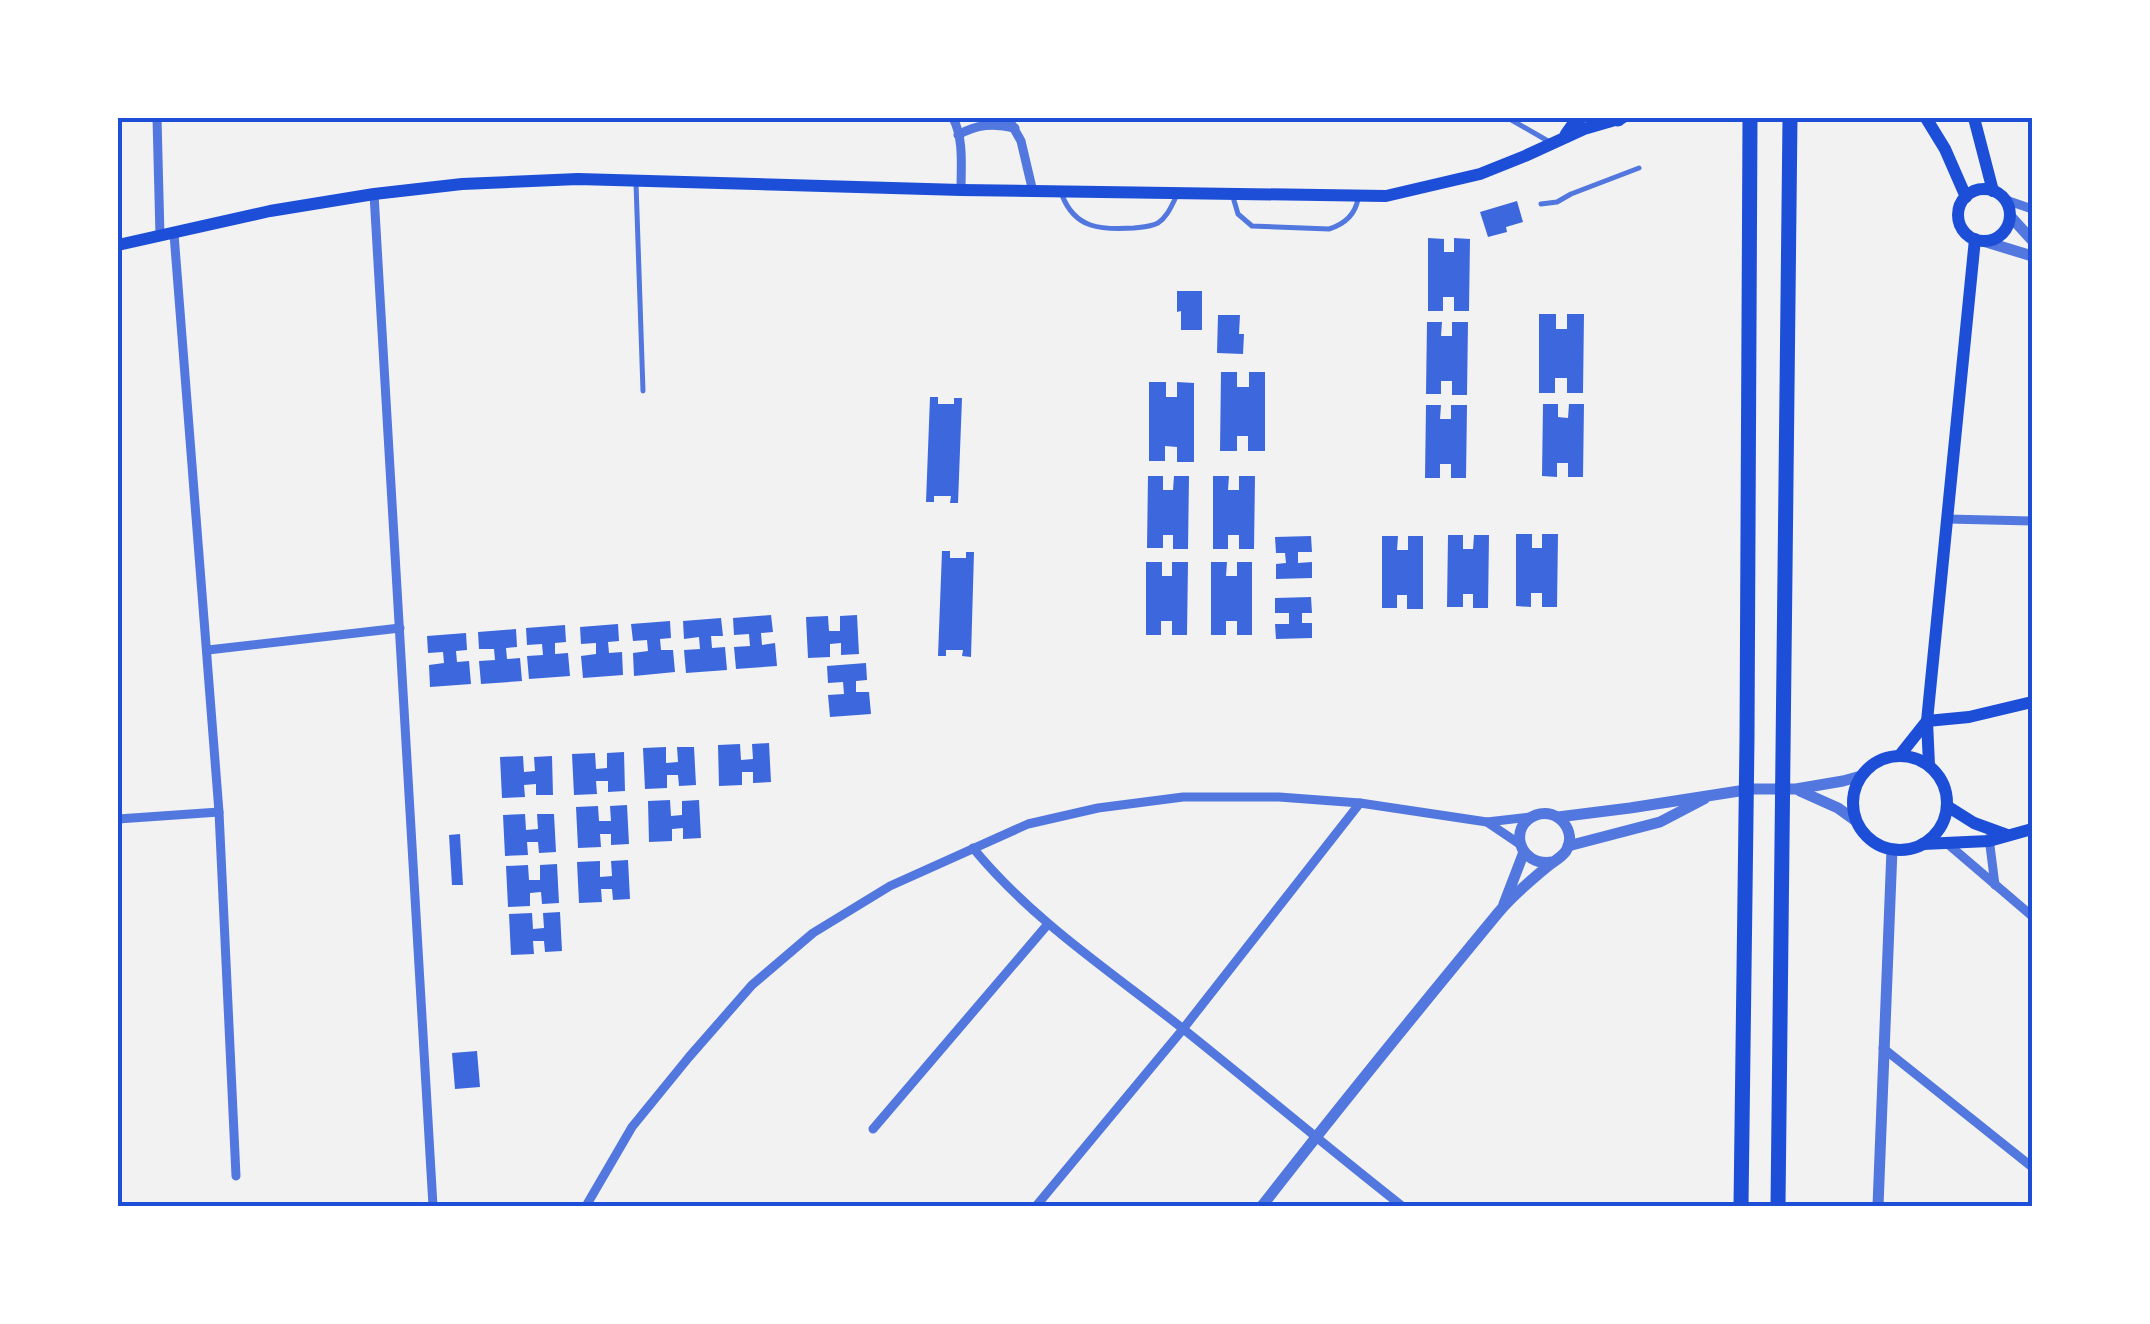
<svg xmlns="http://www.w3.org/2000/svg" width="2150" height="1324" font-family="'DejaVu Sans',sans-serif">
<style>
.building{fill:#3d67dc}
.lines{fill:none;stroke-linecap:round;stroke-linejoin:round}
.service{stroke:#5277de;stroke-width:5}
.minor{stroke:#5277de;stroke-width:9}
.tertiary{stroke:#5277de;stroke-width:11}
.secondary{stroke:#1d4ed8;stroke-width:12}
.motorway{stroke:#1d4ed8;stroke-width:15}
.neatline{fill:none;stroke:#1d4ed8;stroke-width:4}
</style>
<rect width="100%" height="100%" fill="#f2f2f2"/>
<g class="building">
<path d="M1517,201L1523,222L1506,227L1507,232L1488,237L1480,212Z"/>
<path d="M1428,238L1444,239V252H1454V238L1470,239L1469,311H1454V297H1443V311H1428Z"/>
<path d="M1177,291H1202V330H1181V311L1177,312Z"/>
<path d="M1539,314H1556V329H1567V314H1584L1583,393H1567V378H1555V393H1539Z"/>
<path d="M1218,315H1240L1239,334H1244L1243,354L1217,353Z"/>
<path d="M1427,322H1442L1441,336H1452V322H1468L1467,395H1452V381H1441V394H1426Z"/>
<path d="M1221,372H1237V387H1249V372H1265V451H1248V436H1237V451H1220Z"/>
<path d="M1149,382H1166V397H1177V382L1194,383V462H1177V447L1165,446V461H1149Z"/>
<path d="M930,397H938V404H954V398H962L958,503H950L951,496H934V502H926Z"/>
<path d="M1543,404H1558V417L1568,418L1569,404H1584L1583,477H1568V463H1557V477L1542,476Z"/>
<path d="M1426,405H1441L1440,419H1451V405H1467L1466,478H1451V464H1440V478H1425Z"/>
<path d="M1148,476H1163V490H1173L1174,476H1189L1188,549H1173V535H1163V548H1147Z"/>
<path d="M1213,476H1229L1228,490H1239V476H1255L1254,549H1239V535H1228V549H1213Z"/>
<path d="M1516,534H1532V548H1542V534H1558L1557,607H1542V593H1531V607L1516,606Z"/>
<path d="M1448,535H1463V549H1473L1474,535H1489L1488,608H1473V594H1463V607H1447Z"/>
<path d="M1311,536L1312,552H1298V563L1312,562V578L1276,579V564L1286,563L1285,553H1276L1275,537Z"/>
<path d="M1382,536H1398L1397,550H1408V536H1423V609H1407V595H1397V608H1382Z"/>
<path d="M942,551H950V558H966V552H974L971,657L962,656L963,650H946V656H938Z"/>
<path d="M1146,562H1162V576H1172V562H1188L1187,635H1172V621H1161V635H1146Z"/>
<path d="M1211,562H1227L1226,576H1237V562H1252V635H1237V621H1226V635H1211Z"/>
<path d="M1311,597L1312,613H1302V623H1312V638L1276,639L1275,624H1289V613H1275V598Z"/>
<path d="M771,615L773,632L761,633L762,645L775,643L777,666L736,669L734,647L750,646L749,634L734,635L733,618Z"/>
<path d="M857,615L859,654L841,655V643L830,644V657L808,658L806,617L828,616L829,631H840V616Z"/>
<path d="M721,618L723,636H711L712,648L725,647L727,670L686,673L684,650L700,649L699,637L684,639L683,621Z"/>
<path d="M670,621L671,638L660,639L661,650H673L675,672L634,676L633,653L648,651L647,640L633,641L631,624Z"/>
<path d="M618,624L619,641L608,642L609,653L622,652L623,675L583,678L581,656L596,654V643L581,644L580,627Z"/>
<path d="M565,625L566,642L555,643V654L568,653L570,676L529,679L527,656L543,655L542,644L527,645L526,628Z"/>
<path d="M516,629L517,647L506,648L507,659L520,658L522,681L481,684L479,661L495,660L494,649H479L478,632Z"/>
<path d="M466,633L467,650L456,651L457,662L469,661L471,684L430,687L429,665L444,663L443,652L428,653L427,636Z"/>
<path d="M866,663L867,680L856,681V692H869L871,714L830,717L828,695L844,694L843,682L828,683L827,666Z"/>
<path d="M769,743L771,782L753,783V772H742V785L719,786L718,745L740,744L741,760L753,759L752,744Z"/>
<path d="M666,747V763L678,762L677,747H694L696,785L679,786L678,775H667V788L645,789L643,748Z"/>
<path d="M624,752L625,791L608,792V781H596L597,794L574,795L572,754L595,753L596,769L607,768V753Z"/>
<path d="M523,756L524,772L535,771L534,757L552,756L553,795H536V784L524,785L525,797L502,798L500,757Z"/>
<path d="M670,800L671,816L682,815V801L699,800L701,838L683,839V828L672,829V841L649,842L648,801Z"/>
<path d="M627,805L629,844L611,845V834H600L601,847L578,848L576,807L598,806L599,821H611L610,806Z"/>
<path d="M525,814L526,830L538,829L537,814H554L556,852L539,853L538,842H527L528,855L505,856L503,815Z"/>
<path d="M460,834L463,885H452L449,835Z"/>
<path d="M628,860L630,899L613,900L612,889H601L602,902L579,903L577,862L600,861V877L612,876L611,861Z"/>
<path d="M557,864L559,903L542,904L541,892L530,893V906L508,907L506,866L528,865L529,880H540V865Z"/>
<path d="M560,912L562,951L545,952L544,941H533L534,954L511,955L509,914L532,913L533,929L544,928L543,913Z"/>
<path d="M477,1051L480,1087L455,1089L452,1053Z"/>
</g>
<g class="lines">
<g class="service">
<path d="M1508,118L1548,141"/>
<path d="M636,183L643,391"/>
<path d="M1062,195C1075,229 1101,230 1134,228C1142,227 1150,227 1158,223C1167,217 1171,207 1176,197"/>
<path d="M1233,197L1238,214L1252,226L1329,229C1345,224 1355,215 1358,199"/>
<path d="M1541,204L1557,202L1571,194L1639,168"/>
</g>
<g class="minor">
<path d="M157,118L160,236"/>
<path d="M953,118C964,139 961,166 961,190"/>
<path d="M1008,118L1021,141L1033,192"/>
<path d="M958,135C977,124 994,123 1015,128"/>
<path d="M374,194L433,1206"/>
<path d="M2006,200L2032,209"/>
<path d="M174,234L219,812L236,1176"/>
<path d="M1947,519L2032,521"/>
<path d="M208,650L400,628"/>
<path d="M118,819L219,812"/>
<path d="M1487,822L1521,845"/>
<path d="M1989,838L1995,885"/>
<path d="M1949,845L2032,916"/>
<path d="M973,848C1032,920 1110,971 1182,1028C1256,1087 1328,1148 1402,1206"/>
<path d="M1883,1048L2032,1167"/>
<path d="M873,1129L1048,924"/>
<path d="M586,1206L632,1127L689,1057L752,985L813,933L890,886L1028,824L1098,808L1183,797H1279L1360,803L1487,822L1530,817"/>
<path d="M1036,1206L1183,1029L1360,803"/>
</g>
<g class="tertiary">
<path d="M2010,216L2032,240"/>
<path d="M1983,241L2032,256"/>
<path d="M1800,791L1838,808L1856,821"/>
<path d="M1558,817L1630,808L1752,789H1796L1843,781L1861,776"/>
<path d="M1568,846L1660,822L1704,799"/>
<path d="M1504,904L1524,852"/>
<path d="M1262,1206C1339,1107 1418,1010 1498,913C1512,896 1531,880 1548,866C1554,861 1561,858 1566,851C1578,832 1558,807 1536,815C1507,826 1519,867 1552,862"/>
<path d="M1878,1206L1892,849"/>
</g>
<g class="secondary">
<path d="M1926,118L1945,149L1966,197"/>
<path d="M1974,118L1993,191"/>
<circle cx="1984" cy="215" r="26"/>
<path d="M118,245L270,211L374,194L462,184L578,179L961,190L1386,196L1480,174L1525,156L1584,129L1622,118"/>
<path d="M1927,721L1969,717L2032,702"/>
<path d="M1900,755L1927,721"/>
<circle cx="1900" cy="803" r="47"/>
<path d="M1929,765L1927,721L1975,239"/>
<path d="M1947,806L1974,823L2007,835"/>
<path d="M1923,844L1989,841L2032,829"/>
</g>
<g class="motorway">
<path d="M1616,118L1618,119"/>
<path d="M1567,135L1579,118"/>
<path d="M1741,1206L1747,738L1750,118"/>
<path d="M1778,1206L1790,118"/>
</g>
</g>
<rect width="2150" height="1324" fill="none" stroke="#ffffff" stroke-width="240"/>
<rect x="120" y="120" width="1910" height="1084" class="neatline"/>
</svg>
